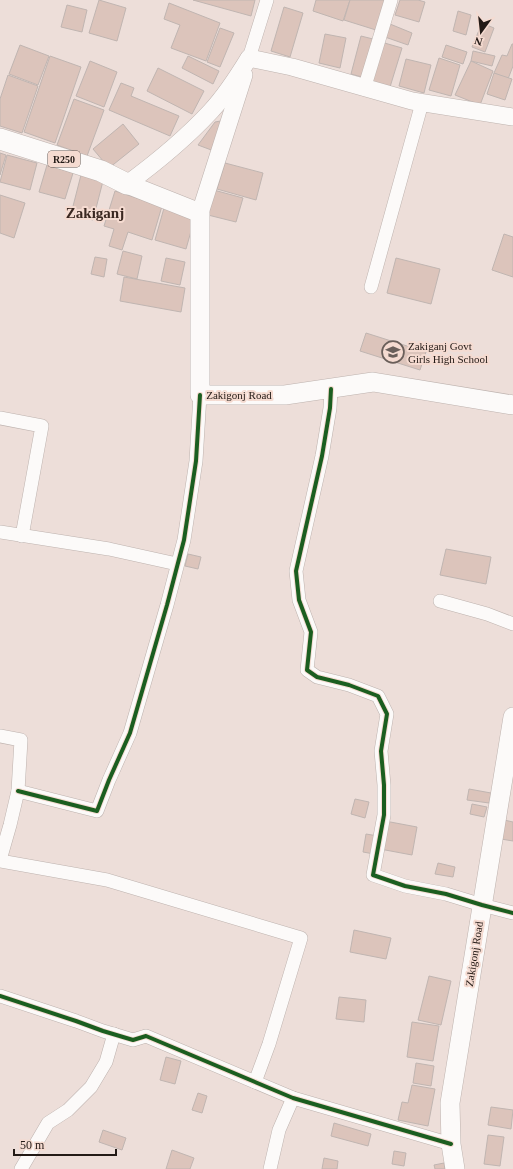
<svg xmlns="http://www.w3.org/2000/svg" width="513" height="1169" font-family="'Times New Roman',serif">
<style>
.building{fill:#dcc4bb;stroke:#c0b5b1}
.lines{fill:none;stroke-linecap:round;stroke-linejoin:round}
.minor-casing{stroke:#bdb2ae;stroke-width:14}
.tertiary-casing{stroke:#bdb2ae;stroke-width:18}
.secondary-casing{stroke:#bdb2ae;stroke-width:20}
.primary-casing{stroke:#bdb2ae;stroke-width:22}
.minor{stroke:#fcfaf9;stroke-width:13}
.tertiary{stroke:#fcfaf9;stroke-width:17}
.secondary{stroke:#fcfaf9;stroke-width:19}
.primary{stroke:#fcfaf9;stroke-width:21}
.cycleway-casing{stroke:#f5dbd1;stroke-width:6}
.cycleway{stroke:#1b5e20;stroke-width:4}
.labels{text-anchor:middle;stroke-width:4;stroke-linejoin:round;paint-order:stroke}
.shield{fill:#f5dbd1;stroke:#62544e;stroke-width:1}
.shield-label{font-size:10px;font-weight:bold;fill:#231a16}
.poi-label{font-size:11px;fill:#231a16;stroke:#f5dbd1;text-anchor:start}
.street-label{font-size:11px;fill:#231a16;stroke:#f5dbd1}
.district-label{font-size:15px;font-weight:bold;fill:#3a2720;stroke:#f5dbd1}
</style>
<rect width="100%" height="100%" fill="#edded9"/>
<g class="building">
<path d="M99,0L126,8L117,41L89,33Z"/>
<path d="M193,0H255L251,16Z"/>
<path d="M316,0H350L343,21L313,11Z"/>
<path d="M350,0H386L376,30L344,20Z"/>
<path d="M400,0H418L425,2L419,22L395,15Z"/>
<path d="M169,3L220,23L206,61L171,48L180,25L164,19Z"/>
<path d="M67,5L87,10L82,32L61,27Z"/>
<path d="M284,7L303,13L290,57L271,51Z"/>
<path d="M458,11L471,15L466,35L453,31Z"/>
<path d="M482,23L494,28L485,52L472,47Z"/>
<path d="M390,24L412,33L408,45L385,37Z"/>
<path d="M220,28L234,33L220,67L207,62Z"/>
<path d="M325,34L346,38L340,68L319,63Z"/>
<path d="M361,36L373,39L362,77L351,74Z"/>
<path d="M381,42L402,48L390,87L369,81Z"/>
<path d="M512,44H513V66L508,79L494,73L502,55L507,56Z"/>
<path d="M20,45L49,56L38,85L9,74Z"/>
<path d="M446,45L467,52L463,64L442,57Z"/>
<path d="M473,51L495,56L492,66L471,61Z"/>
<path d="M50,56L81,67L55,143L24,132Z"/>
<path d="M188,56L219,71L213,84L182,68Z"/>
<path d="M439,58L460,65L451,96L429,90Z"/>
<path d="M406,59L431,65L424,93L399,86Z"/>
<path d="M90,61L117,72L104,107L76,96Z"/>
<path d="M471,61L493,71L480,105L455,95Z"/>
<path d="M158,68L204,91L192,114L147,91Z"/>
<path d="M494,73L512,79L505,100L487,94Z"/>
<path d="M8,75L38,86L22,133L0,126V99Z"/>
<path d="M121,83L134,88L131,96L179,116L170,136L109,110Z"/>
<path d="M74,99L104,110L87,156L57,145Z"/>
<path d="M226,120L214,151L198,145L215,122Z"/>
<path d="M123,124L139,144L109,168L93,149Z"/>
<path d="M0,153L6,155L0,175Z"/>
<path d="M7,155L37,163L30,190L0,182Z"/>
<path d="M225,163L263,173L256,200L217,189Z"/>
<path d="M47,165L73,173L65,199L39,192Z"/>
<path d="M81,175L103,181L93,220L71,214Z"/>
<path d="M210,189L243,198L236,222L204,214Z"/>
<path d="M115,191L162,206L152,240L128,232L122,250L109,246L114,229L104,226Z"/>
<path d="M0,195L25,203L14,238L0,233Z"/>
<path d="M164,208L195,217L186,249L155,240Z"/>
<path d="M504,234L513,237V277L492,270Z"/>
<path d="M123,251L142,256L137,279L117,274Z"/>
<path d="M95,257L107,259L104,277L91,274Z"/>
<path d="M166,258L185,262L180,285L161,281Z"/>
<path d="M396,258L440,269L431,304L387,293Z"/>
<path d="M124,277L185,288L181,312L120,301Z"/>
<path d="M366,333L426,352L420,370L360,351Z"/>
<path d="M446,549L491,557L486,584L440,575Z"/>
<path d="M188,554L201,557L198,569L185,566Z"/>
<path d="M469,789L491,793L489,803L467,800Z"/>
<path d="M355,799L369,802L365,818L351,814Z"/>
<path d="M472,804L487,807L484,817L470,814Z"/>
<path d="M504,820L513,822V841L501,839Z"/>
<path d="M385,821L417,827L412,855L380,849Z"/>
<path d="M366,834L378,836L374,854L363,852Z"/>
<path d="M438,863L455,867L453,877L435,874Z"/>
<path d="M354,930L391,938L386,959L350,952Z"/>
<path d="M429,976L451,981L441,1025L418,1020Z"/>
<path d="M339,997L366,1000L364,1022L336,1019Z"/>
<path d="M412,1022L439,1026L433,1061L407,1057Z"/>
<path d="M166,1057L181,1061L175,1084L160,1080Z"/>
<path d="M416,1063L434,1066L431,1086L413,1083Z"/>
<path d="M412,1085L435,1089L428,1126L398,1120L402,1102L408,1103Z"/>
<path d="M198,1093L207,1096L202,1113L192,1110Z"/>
<path d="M491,1107L513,1110L511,1129L488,1125Z"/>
<path d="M334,1123L371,1134L368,1146L331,1136Z"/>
<path d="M103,1130L126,1138L122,1150L99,1142Z"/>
<path d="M488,1135L504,1137L500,1166L484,1164Z"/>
<path d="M172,1150L194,1158L190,1169H166Z"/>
<path d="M394,1151L406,1153L404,1166L392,1164Z"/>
<path d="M324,1158L338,1161L337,1169H322Z"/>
<path d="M444,1163L445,1169H435L434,1165Z"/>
</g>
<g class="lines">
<g class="minor-casing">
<g id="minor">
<path d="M249,58L267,0"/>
<path d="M364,89L391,0"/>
<path d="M371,287L422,103"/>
<path d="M331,389L330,408L322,456L296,571L299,600L311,632L307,670L317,677L349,685L378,696L387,714L381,751L384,785V815L373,875L405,886L446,894L482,905L513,913"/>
<path d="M0,418L42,426L22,536"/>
<path d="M0,532L109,549L177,564"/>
<path d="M440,601L487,614L513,624"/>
<path d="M0,736L21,740L18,791L10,825L0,860"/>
<path d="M18,791L97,811L109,780L130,733L167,605L184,540L196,461L200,395"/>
<path d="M0,861L107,880L301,938L269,1044L255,1082"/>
<path d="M0,996L76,1021L103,1031L133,1040L146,1036L293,1098L451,1144"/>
<path d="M21,1169L48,1123L68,1110L91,1087L106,1062L114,1034"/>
<path d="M270,1169L279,1130L293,1098"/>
</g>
</g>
<g class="tertiary-casing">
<g id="tertiary">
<path d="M249,58L292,67L412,101L513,117"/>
<path d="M127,184C157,162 186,138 211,111C226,95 238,76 249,58"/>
<path d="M200,213L244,75"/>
</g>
</g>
<g class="secondary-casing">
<g id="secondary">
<path d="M127,184L200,213V395H285L373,382L513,405"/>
<path d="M455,1169L451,1144L450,1103L513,717"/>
</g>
</g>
<g class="primary-casing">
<path id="primary" d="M0,139L101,171L127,184"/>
</g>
<use href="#minor" class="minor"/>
<use href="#tertiary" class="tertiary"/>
<use href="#secondary" class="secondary"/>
<use href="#primary" class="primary"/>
<g class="cycleway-casing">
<g id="cycleway">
<path d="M331,389L330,408L322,456L296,571L299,600L311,632L307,670L317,677L349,685L378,696L387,714L381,751L384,785V815L373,875L405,886L446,894L482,905L513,913"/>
<path d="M18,791L97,811L109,780L130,733L167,605L184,540L196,461L200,395"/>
<path d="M0,996L76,1021L103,1031L133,1040L146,1036L293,1098L451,1144"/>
</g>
</g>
<use href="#cycleway" class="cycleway"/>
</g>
<defs>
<g id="school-ring" transform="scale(1.15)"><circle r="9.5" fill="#f5dbd1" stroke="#6a5f5a" stroke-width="1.5"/><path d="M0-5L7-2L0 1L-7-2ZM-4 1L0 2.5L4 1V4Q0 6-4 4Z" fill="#6a5f5a"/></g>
</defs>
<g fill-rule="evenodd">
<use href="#school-ring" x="393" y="352"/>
</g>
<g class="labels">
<rect class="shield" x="48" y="151" width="32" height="16" rx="3"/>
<g class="shield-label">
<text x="64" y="163">R250</text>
</g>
<g class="poi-label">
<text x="408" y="350">Zakiganj Govt<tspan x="408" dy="13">Girls High School</tspan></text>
</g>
<g class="street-label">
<text x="239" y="399">Zakigonj Road</text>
<text transform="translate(474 954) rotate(-81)" y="4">Zakigonj Road</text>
</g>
<g class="district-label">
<text x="95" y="218">Zakiganj</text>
</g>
</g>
<g transform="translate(481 32) rotate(195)" stroke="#f5dbd1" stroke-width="3" paint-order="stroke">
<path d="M0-3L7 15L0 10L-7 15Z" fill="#231a16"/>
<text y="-6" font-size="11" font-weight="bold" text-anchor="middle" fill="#231a16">N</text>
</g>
<path d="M14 1149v6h102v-6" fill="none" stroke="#231a16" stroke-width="2"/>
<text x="20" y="1149" font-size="12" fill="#231a16" stroke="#f5dbd1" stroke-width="3" paint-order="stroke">50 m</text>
</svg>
